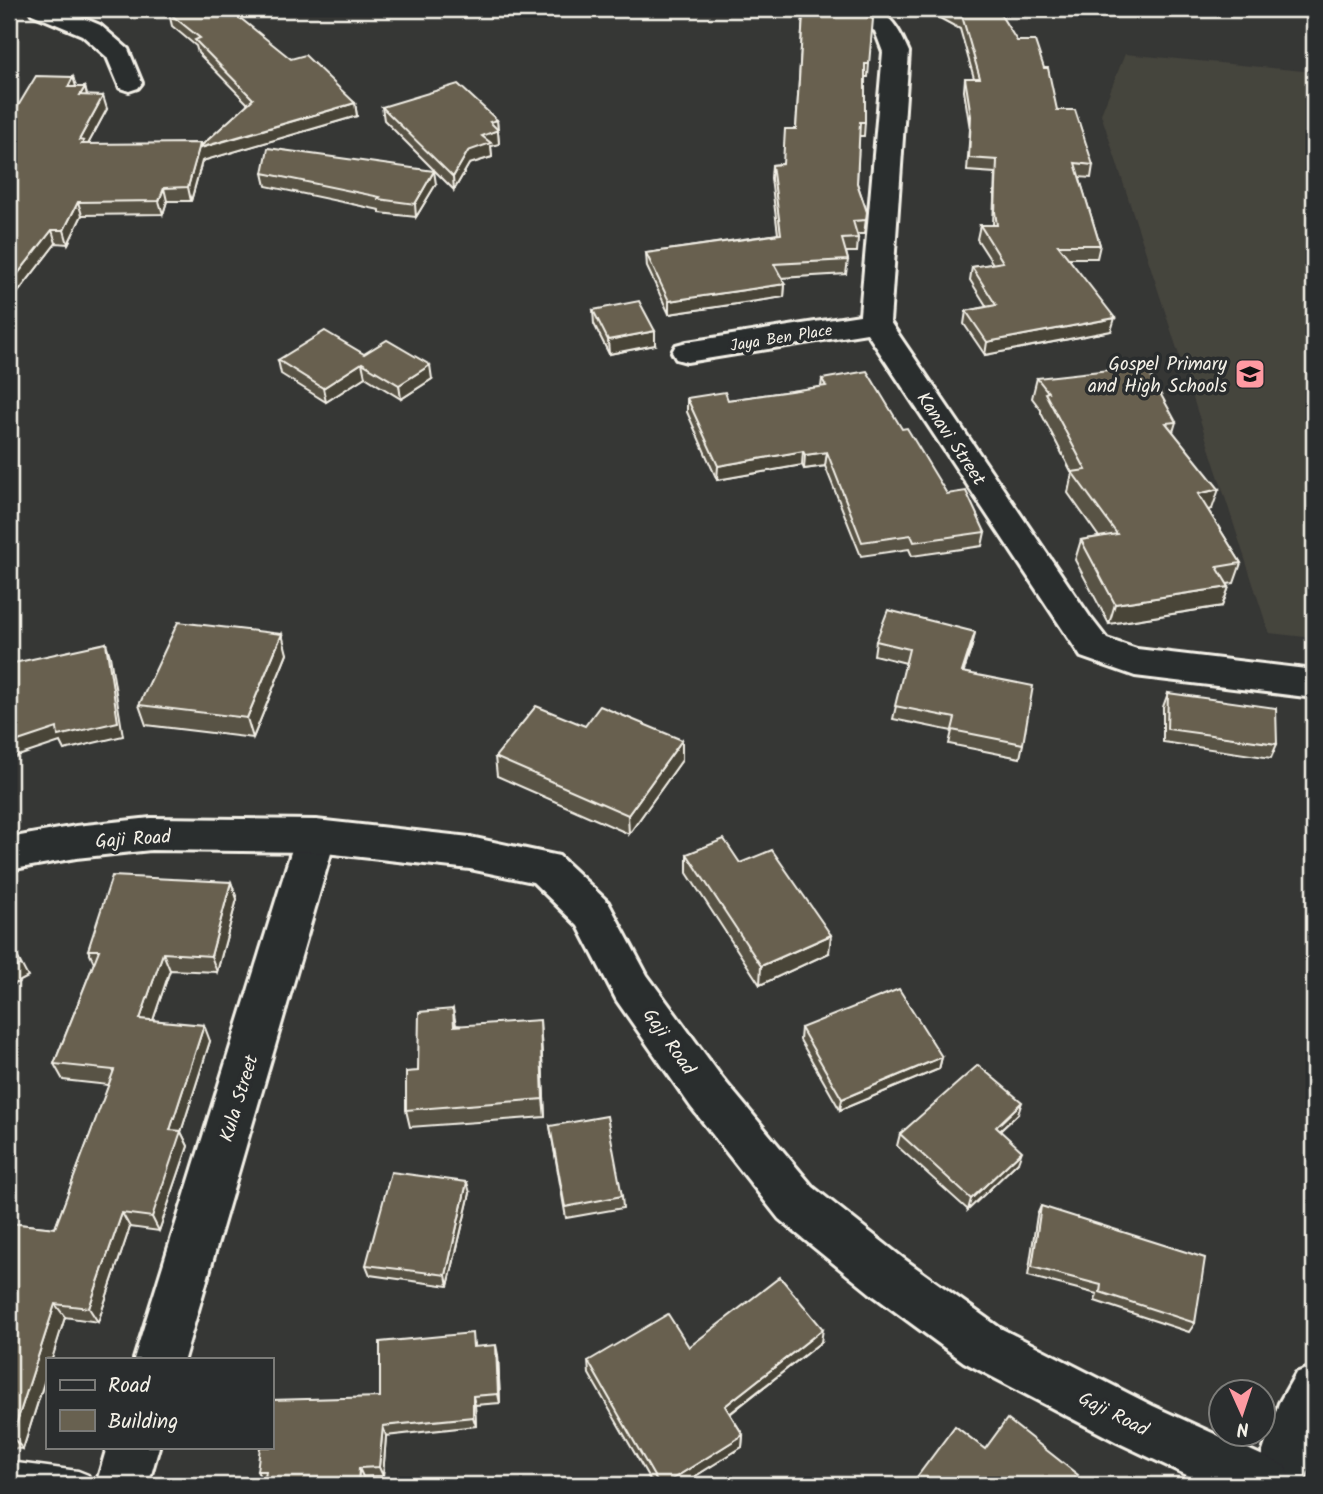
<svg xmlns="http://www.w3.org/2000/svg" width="1323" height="1494" font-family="Kalam,sans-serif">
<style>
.built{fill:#45443d}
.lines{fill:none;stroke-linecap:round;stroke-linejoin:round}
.service-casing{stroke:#f4f1e8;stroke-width:5}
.minor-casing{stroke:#f4f1e8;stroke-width:6}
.tertiary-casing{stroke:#f4f1e8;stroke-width:6}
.service{fill:#2a2d2e;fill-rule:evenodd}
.minor{fill:#2a2d2e;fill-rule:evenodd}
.tertiary{fill:#2a2d2e;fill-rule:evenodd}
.wall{fill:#595345;stroke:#f4f1e8;stroke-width:2}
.shaded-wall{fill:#494438;stroke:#f4f1e8;stroke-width:2}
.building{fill:#686150;stroke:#f4f1e8;stroke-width:2}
.labels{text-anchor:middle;stroke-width:7;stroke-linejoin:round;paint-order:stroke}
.far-street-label{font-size:16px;fill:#f4f1e8;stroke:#2a2d2e}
.poi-label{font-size:19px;fill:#f4f1e8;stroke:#2a2d2e;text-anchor:end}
.street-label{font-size:19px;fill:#f4f1e8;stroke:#2a2d2e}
</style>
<rect width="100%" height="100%" fill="#363735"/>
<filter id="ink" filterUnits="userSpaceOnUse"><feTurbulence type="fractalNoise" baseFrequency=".0143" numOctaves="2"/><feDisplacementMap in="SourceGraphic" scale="14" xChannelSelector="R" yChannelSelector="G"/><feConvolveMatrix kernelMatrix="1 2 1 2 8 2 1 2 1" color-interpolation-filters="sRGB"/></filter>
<g filter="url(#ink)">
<path class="built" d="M1125,54L1314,72V638L1269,633L1101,114Z"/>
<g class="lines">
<g class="service-casing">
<path id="service" d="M9,1462L78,1471L88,1475L92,1485H9Z"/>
</g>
<g class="minor-casing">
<g id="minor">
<path d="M29,9H62L100,25L128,49L142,83L138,88L129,91L120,88L107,57L82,35L32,14Z"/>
<path d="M839,9C882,7 892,12 909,52L890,322L1090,617L1107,639L1137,649L1314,670V698L1135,676L1081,657L867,333L687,362L676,359L672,352L676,345L687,342L860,315L883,52L875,31L842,14Z"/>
<path d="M316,820L330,825L336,836L184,1359H134L296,836L302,825Z"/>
<path d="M1314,1366V1450L1304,1485H1252L1279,1403L1296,1373Z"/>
<path d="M107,1447H159L148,1485H96Z"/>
</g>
</g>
<g class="tertiary-casing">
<path id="tertiary" d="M151,818L316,820L470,837L559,856L608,902L647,975L723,1079L813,1187L904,1259L1000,1328L1153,1406L1285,1466L1292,1485H1208L1117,1442L964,1362L870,1293L779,1219L691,1107L617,1001L578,926L533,882L470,869L316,852L151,850L76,858L9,870V838L76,826Z"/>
</g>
<use href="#service" class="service"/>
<use href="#minor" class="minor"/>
<use href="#tertiary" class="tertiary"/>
</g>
<g class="wall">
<path d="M923,9H997L1057,110L1093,165L1091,178L1079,177L1100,245L1097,258H1068L1111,331L985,355L964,324L966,311L987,307L970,280L972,267L993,264L977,239L980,225H993L995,173L967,171L970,129L964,91L965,78H974L960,29Z"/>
<path d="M169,13L291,59L355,103L357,116L202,161L191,201H167L163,214L82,215L68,244L56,243L9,304V121L73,77L76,87H85L87,95L107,109L88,144L201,146L248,104L198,53L196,46L172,26Z"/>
<path d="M803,15L869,64L868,77H865V122L864,136H859L857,183L867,212L864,234H857L858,238L857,252H846L848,260L846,274L781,278L785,284L784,297L669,314L647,267L646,253L778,234L771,178L772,165L783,164L796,129Z"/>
<path d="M382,107L497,120L499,144L491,146L492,157L469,164L454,190L384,120Z"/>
<path d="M263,173L436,184L416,217L380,213V210L266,186Z"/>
<path d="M593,310L655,345L609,354L594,324Z"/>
<path d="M364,354L432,379L401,399L365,377L326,402L281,374L278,360Z"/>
<path d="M1037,378L1176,422L1173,432L1212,509L1208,510L1241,563L1234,583L1227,584L1229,587L1222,606L1109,624L1075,560L1081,540L1099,537L1068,493L1072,473L1041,413V410L1032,398Z"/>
<path d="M822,379L902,429L947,494L985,532L982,546L912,556L909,549L861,556L825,466L804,469L802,465L717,480L687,412V398L728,400L821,387Z"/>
<path d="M975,632L972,646L963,673L1023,744L1020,758L949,744L952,731L893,719L906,663L874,655L876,641Z"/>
<path d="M287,654L253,738L146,725L139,705Z"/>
<path d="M1168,693L1277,744L1271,758L1163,742V707Z"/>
<path d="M585,726L682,740V760L629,834L497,776L495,757Z"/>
<path d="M687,854L740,863L829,953L760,985L687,873Z"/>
<path d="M231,882L237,899L217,972L170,970L153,1020L210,1041L181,1132L188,1146L159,1231L130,1227L98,1322L65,1317L23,1449L9,1448V1223L55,1228L109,1085L63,1080L54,1064L94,963L88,950Z"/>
<path d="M453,1009L456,1025L541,1038L545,1117L410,1127L406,1110L418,1071Z"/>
<path d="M801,1028L942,1057L939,1069L840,1110L800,1040Z"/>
<path d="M1018,1114L1000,1131L1018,1162L968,1210L897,1146L900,1134Z"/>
<path d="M550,1126L622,1196L623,1208L566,1218Z"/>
<path d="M470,1193L448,1286L370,1275L366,1265Z"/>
<path d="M1041,1206L1195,1323L1189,1332L1095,1301L1097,1294L1028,1276L1037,1215Z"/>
<path d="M821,1342L730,1414L743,1435L742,1447L681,1485H653L589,1374L588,1361L689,1347Z"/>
<path d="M475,1343V1347L498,1355L500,1403L475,1405L476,1426L386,1436L383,1476L262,1480L257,1471L380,1397Z"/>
</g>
<g class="shaded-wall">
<path d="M73,77L77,90L68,87Z"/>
<path d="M85,87L88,100L80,95Z"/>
<path d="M103,96L107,109L86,148L79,140Z"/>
<path d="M355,103L357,116L202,161L191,201L188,187L200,143L201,148Z"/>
<path d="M497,120L499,144L491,146L492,157L469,164L454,190L453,177L468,151L482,136L490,122Z"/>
<path d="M434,171L436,184L416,217L415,204Z"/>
<path d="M164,188L167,201L163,214L159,201Z"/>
<path d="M78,202L82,215L68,244L64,230Z"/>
<path d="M52,230L56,243L9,304V285Z"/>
<path d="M785,284L784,297L669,314V301Z"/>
<path d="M1115,318L1111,331L985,355L987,342Z"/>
<path d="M655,331V345L609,354L608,340Z"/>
<path d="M362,363L365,377L326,402L323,388Z"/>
<path d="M430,365L432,379L401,399L399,385Z"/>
<path d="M803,451L802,465L717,480L718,466Z"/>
<path d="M827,452L825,466L804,469L805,455Z"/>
<path d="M1219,489L1212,509L1192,514L1198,494Z"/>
<path d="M1229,587L1222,606L1109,624L1115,604Z"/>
<path d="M975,632L972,646L959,686L962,672Z"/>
<path d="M282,634L287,654L253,738L247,718Z"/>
<path d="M106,643L110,656L123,736L64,750L60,742L9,759V744Z"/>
<path d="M682,740V760L629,834L628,815Z"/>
<path d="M231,882L237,899L217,972L211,956Z"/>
<path d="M831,935L829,953L760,985L761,966Z"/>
<path d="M9,941L28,977L9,987Z"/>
<path d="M163,953L170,970L148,1035L140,1019Z"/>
<path d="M9,1019L14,1029L9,1032Z"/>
<path d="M540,1020L541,1038L545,1117L543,1099Z"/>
<path d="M204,1025L210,1041L181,1132L188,1146L159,1231L152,1217L170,1130Z"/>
<path d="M942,1057L939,1069L840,1110L842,1099Z"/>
<path d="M1022,1102L1018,1114L992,1138L996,1127Z"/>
<path d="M1022,1151L1018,1162L968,1210L971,1199Z"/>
<path d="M467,1182L470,1193L448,1286L446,1275Z"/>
<path d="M122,1213L130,1227L98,1322L89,1308Z"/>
<path d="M55,1304L65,1317L52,1359H47V1373L23,1449L12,1437Z"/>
<path d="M823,1329L821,1342L724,1418L725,1406Z"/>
<path d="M496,1345L498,1355L500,1403L498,1394Z"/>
<path d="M473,1396L475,1405L476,1426L473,1417Z"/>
<path d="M383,1426L386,1436L383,1476L379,1467Z"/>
<path d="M743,1435L742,1447L681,1485H663Z"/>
<path d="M359,1468L363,1477L362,1485H358Z"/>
</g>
<g class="building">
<path d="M183,9H215L217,10L229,9L291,59L305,55L355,103L199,148L188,187L164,188L159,201L78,202L64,230H52L9,285V121L36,76L73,77L68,87H85L80,95L103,96L79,140L84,141L82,144L200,143L199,148L253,99L195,40L200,38L169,13Z"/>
<path d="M948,9H997L1017,41H1035L1044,68H1048L1057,110H1075L1093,165L1075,163L1100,245H1058L1115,318L987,342L966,311L996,305L972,267L1003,262L980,225H997L995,212L997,160L969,158L971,116L965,78H980L962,16Z"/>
<path d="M803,15H864L873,19L869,64H865V122H860L857,183L867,212L866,220L853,221L858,238L842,239L848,260L774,264L785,284L669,301L646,253L781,234L772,165L783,164L785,129H796Z"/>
<path d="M458,84L497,120L490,122L498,130L482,136L491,143L468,151L453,177L382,107Z"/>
<path d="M268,148L434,171L415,204L378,199L380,197L263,173Z"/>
<path d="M639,301L655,331L608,340L593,310Z"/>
<path d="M325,331L364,354L387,340L430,365L399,385L362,363L323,388L278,360Z"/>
<path d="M1145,366L1176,422L1166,423L1219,489L1198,494L1241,563L1217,567L1229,587L1115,604L1081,540L1117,534L1072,472L1086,470L1045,393L1048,392L1037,378Z"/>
<path d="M867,371L902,429L907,428L947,494L966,491L985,532L914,542L911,535L862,542L827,452L805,455L803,451L718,466L687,398L725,392L728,400L826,386L822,379Z"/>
<path d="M888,610L975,632L962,672L1033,686L1023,744L952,730L955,718L895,706L909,649L876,641Z"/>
<path d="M178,622L282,634L247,718L139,705Z"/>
<path d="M106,643L118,722L58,736L57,728L9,744V664Z"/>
<path d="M1168,693L1276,708L1277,744L1167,729Z"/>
<path d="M536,706L585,726L600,706L682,740L628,815L495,757Z"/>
<path d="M724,839L740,863L772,850L831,935L761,966L687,854Z"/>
<path d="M112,876L231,882L211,956L163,953L140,1019L204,1025L170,1130L181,1131L152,1217L122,1213L89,1308L55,1304L12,1437H9V1223L55,1228L114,1070L54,1064L99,950H88Z"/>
<path d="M9,941L21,965L9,971Z"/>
<path d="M899,989L942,1057L842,1099L801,1028Z"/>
<path d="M453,1009L454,1026L540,1020L543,1099L406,1110V1072L418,1071L419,1012Z"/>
<path d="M978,1065L1022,1102L996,1127L1022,1151L971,1199L900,1134Z"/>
<path d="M607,1116L622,1196L565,1207L550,1126Z"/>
<path d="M391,1172L467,1182L446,1275L366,1265Z"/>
<path d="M1041,1206L1205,1258L1195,1323L1100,1292L1101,1285L1032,1267Z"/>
<path d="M780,1277L823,1329L725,1406L743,1435L663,1485H659L588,1361L668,1314L689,1347Z"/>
<path d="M472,1333L473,1347L496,1345L498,1394L473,1396V1417L383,1426L379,1467L359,1468L358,1485H264L266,1471H257L260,1447H271V1400L380,1397V1342Z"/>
<path d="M1007,1419L1078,1475L1071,1485H911L955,1426L985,1449Z"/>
</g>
</g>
<defs>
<g id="school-square" transform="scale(1.575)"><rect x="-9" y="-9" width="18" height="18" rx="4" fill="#ff9aa2" stroke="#2a2d2e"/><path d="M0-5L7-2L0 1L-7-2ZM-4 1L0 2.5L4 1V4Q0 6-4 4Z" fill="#111"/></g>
</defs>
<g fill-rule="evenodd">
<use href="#school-square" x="1250" y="374"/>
</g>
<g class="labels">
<g class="far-street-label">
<text transform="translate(781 337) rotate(-9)" y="6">Jaya Ben Place</text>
</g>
<g class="poi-label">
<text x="1227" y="370">Gospel Primary<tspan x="1227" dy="22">and High Schools</tspan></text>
</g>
<g class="street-label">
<text transform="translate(952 438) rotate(56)" y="7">Kanavi Street</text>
<text transform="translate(133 838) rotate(-4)" y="7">Gaji Road</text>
<text transform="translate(670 1041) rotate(55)" y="7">Gaji Road</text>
<text transform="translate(238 1098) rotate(-73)" y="7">Kula Street</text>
<text transform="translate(1114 1413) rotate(27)" y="7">Gaji Road</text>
</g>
</g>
<rect width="1323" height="1494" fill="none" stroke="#2a2d2e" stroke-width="35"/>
<rect x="18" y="18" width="1288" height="1459" fill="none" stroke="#f4f1e8" stroke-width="2.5" filter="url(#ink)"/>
<rect x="46" y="1358" width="228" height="91" fill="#2a2d2e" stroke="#7b7b78" stroke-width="2"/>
<rect x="60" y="1380" width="35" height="10" fill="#2a2d2e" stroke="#7b7b78" stroke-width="2"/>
<text x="108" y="1392" font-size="21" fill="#f4f1e8">Road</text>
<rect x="60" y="1410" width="35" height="21" fill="#686150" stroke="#7b7b78" stroke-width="2"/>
<text x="108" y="1428" font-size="21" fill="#f4f1e8">Building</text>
<g transform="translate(1242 1413) rotate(177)"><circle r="33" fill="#2a2d2e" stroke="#7b7b78" stroke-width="2"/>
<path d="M0-5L12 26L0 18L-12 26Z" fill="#ff9aa2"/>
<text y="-10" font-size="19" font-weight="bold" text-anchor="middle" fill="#f4f1e8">N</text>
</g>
</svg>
